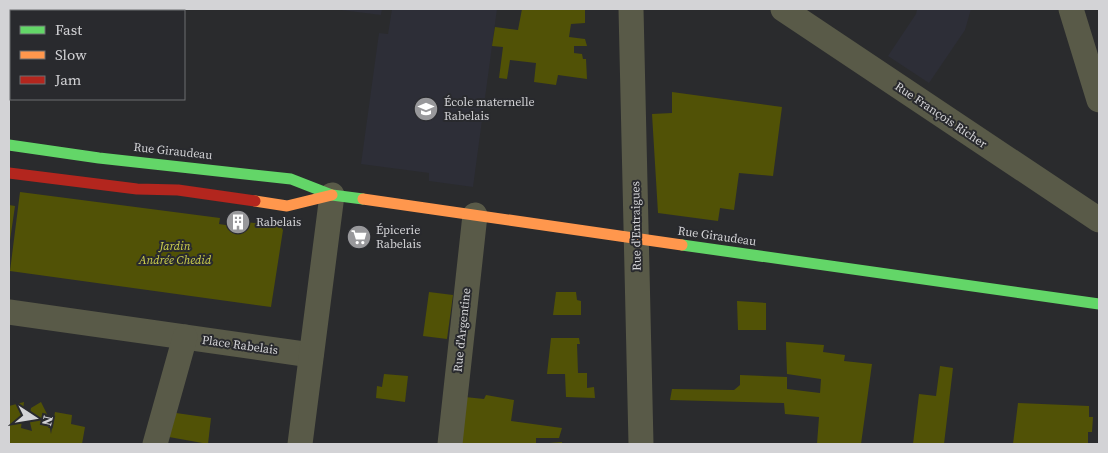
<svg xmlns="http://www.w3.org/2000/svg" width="1108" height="453" font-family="'Source Serif 4',serif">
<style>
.built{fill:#2d2e37}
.green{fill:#515206}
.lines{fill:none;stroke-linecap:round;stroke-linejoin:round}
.street{stroke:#595a48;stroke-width:25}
.fast{stroke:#63d668;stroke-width:11}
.slow{stroke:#ff974d;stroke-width:11}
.jam{stroke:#b3261e;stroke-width:11}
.labels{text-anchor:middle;stroke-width:4;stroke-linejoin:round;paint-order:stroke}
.poi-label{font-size:12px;fill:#d3d3d6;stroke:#292a2e;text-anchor:start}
.street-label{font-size:12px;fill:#d3d3d6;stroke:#292a2e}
.park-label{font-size:12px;font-style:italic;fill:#cfd14e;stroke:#292a2e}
</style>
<rect width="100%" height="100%" fill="#2a2b2d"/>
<g class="built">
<path d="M333,9H382L381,15Z"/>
<path d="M392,9H497L473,187L429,181V173L361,164L379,33L388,34Z"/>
<path d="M917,9H971L965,30L929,83L888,56L916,14Z"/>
</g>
<g class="green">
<path d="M522,9H585V23L571,24L569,37L585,39L587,46H574V53L582,54L583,59H586L587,79L558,75L556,85L534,82L536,63L510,60L507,79L499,78L503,47L492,46L495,27L518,30Z"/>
<path d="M672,92L782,107L773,176L739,173L734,210L720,208L718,221L658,213L652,114L672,113Z"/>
<path d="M20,192L220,218L219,224L245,228L246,222L280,226L283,230L271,307L10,271Z"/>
<path d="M9,205L15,206L9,247Z"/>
<path d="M429,292L453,295L447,339L423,336Z"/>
<path d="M556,292H576L577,300L581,301V315H553Z"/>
<path d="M737,301L766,303V330H738Z"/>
<path d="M551,338H579L580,344H577L578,373H587V388L594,387L595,398L566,397L565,374H547Z"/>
<path d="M786,342L824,345L823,352L845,355L844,361L872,364L861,444H817L819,417L785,414L784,403L670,400L672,389L734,390L740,385V375L787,377V389L820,393L821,379L787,374Z"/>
<path d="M940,366L953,368L944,444H913L919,394L936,396Z"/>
<path d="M384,374L408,376L405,402L376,398L377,386L382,387Z"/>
<path d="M486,395L514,400L511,421L562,428L559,438H536V444L562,442V444H460L465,397L484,399Z"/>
<path d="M24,402L21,428L32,431L29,418L31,408L41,402L47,414L51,434L55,412L72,415L71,424L85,427L82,444H9V406Z"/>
<path d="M1018,403L1089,406V417H1093L1092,432H1088V444H1013Z"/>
<path d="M176,413L211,418L208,444L169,437Z"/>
</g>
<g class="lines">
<g class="street">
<path d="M631,9L641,444"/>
<path d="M783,9L1099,220"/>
<path d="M1071,9L1099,100"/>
<path d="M9,312L311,355"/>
<path d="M155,444L185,337"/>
<path d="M300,444L332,195"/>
<path d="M450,444L475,215"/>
</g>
<g class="fast">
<path d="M9,145L99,158L291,179L332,195L363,199"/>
<path d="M682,245L1099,304"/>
</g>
<g class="slow">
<path d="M363,199L682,245"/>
<path d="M255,201L287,206L332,195"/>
</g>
<path class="jam" d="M9,173L137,189L178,190L255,201"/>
</g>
<defs>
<g id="school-disc" transform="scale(1.25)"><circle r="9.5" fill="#98989b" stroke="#292a2e"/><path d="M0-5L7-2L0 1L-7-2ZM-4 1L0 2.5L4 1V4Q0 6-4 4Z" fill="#fff"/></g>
<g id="building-disc" transform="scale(1.25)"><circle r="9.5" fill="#98989b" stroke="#292a2e"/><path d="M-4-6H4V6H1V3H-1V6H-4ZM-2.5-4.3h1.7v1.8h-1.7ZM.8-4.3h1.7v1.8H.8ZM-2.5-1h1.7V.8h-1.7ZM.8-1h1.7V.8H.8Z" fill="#fff"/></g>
<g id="supermarket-disc" transform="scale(1.25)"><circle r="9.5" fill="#98989b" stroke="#292a2e"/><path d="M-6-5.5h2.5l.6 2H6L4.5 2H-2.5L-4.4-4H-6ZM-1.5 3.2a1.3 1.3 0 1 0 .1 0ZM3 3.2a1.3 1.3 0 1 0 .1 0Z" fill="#fff"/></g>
</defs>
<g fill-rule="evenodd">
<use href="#school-disc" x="426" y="109"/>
<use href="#building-disc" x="238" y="222"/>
<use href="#supermarket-disc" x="359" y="237"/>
</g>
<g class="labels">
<g class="poi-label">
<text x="444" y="106">École maternelle<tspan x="444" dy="14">Rabelais</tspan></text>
<text x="256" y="226">Rabelais</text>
<text x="376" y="234">Épicerie<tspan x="376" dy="14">Rabelais</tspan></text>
</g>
<g class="street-label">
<text transform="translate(941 115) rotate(34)" y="4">Rue François Richer</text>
<text transform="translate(173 151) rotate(6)" y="4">Rue Giraudeau</text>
<text transform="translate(636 226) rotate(-91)" y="4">Rue d'Entraigues</text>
<text transform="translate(717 236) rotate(8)" y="4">Rue Giraudeau</text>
<text transform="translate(462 330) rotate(-84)" y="4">Rue d'Argentine</text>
<text transform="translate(240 345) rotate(8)" y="4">Place Rabelais</text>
</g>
<g class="park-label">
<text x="175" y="250">Jardin<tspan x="175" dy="14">Andrée Chedid</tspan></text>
</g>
</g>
<rect width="1108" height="453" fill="none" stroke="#d3d3d6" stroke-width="20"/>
<rect x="10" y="10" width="175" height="90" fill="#292a2e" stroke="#6d6e71"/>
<rect x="20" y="26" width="25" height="8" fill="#63d668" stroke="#6d6e71"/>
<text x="55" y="35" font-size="15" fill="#d3d3d6">Fast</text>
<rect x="20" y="51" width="25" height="8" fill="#ff974d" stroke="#6d6e71"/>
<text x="55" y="60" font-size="15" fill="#d3d3d6">Slow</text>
<rect x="20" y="76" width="25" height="8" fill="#b3261e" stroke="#6d6e71"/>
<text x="55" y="85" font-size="15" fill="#d3d3d6">Jam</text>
<g transform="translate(35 418) rotate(102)" stroke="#292a2e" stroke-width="4" paint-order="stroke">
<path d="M0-4L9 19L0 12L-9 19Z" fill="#d3d3d6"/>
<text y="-8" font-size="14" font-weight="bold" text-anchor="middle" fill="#d3d3d6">N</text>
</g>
</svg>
